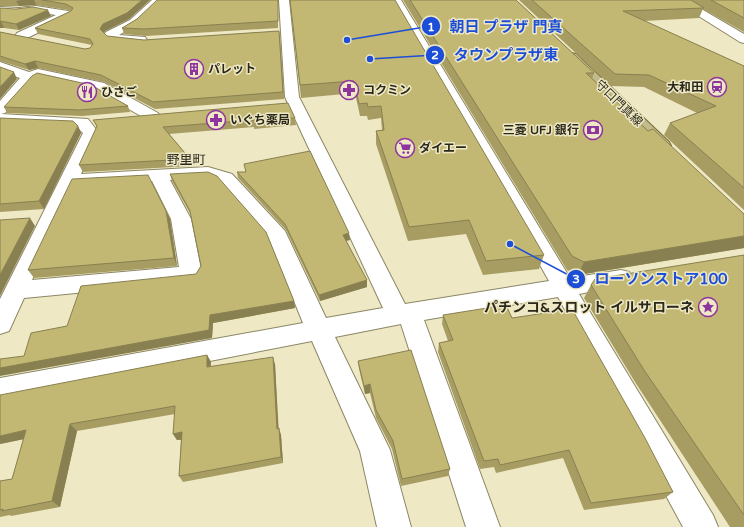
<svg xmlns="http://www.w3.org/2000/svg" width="744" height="527" font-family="'Varela Round','Noto Sans JP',sans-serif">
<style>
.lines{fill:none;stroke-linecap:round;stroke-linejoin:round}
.minor-casing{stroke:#8b8665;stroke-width:2}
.major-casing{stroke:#726931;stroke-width:2}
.minor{fill:#fff;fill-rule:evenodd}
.major{fill:#c2ba8b;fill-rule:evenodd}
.wall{fill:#a79d63}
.shaded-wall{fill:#888050}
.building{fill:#c2b773;stroke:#888050}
.labels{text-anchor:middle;stroke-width:3;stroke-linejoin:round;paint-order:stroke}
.far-poi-label{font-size:12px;font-weight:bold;fill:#2a281a;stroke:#eee8c5;text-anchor:start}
.far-street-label{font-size:12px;fill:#2a281a;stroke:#eee8c5}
.far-neighbourhood-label{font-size:13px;fill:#2a281a;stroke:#eee8c5}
.poi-label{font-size:14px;font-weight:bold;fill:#2a281a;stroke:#eee8c5;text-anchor:end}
.leader{fill:none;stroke:#1d4ed8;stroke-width:1.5}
.callout-dot{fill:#1d4ed8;stroke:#eee8c5;stroke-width:1.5}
.mark-label{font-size:12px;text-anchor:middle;font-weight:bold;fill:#fff}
.callout-label{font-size:15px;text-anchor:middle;font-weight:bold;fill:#1d4ed8;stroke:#eee8c5;stroke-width:3;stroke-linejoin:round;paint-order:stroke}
</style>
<rect width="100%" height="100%" fill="#eee8c5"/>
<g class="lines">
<g class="minor-casing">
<g id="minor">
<path d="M152,0H163L138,24L119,35L145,37L147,40L145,43L141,44C130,43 111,45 104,35L106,32L130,20Z"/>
<path d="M279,0H289L299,97L405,304L549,281L391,0H401L570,278L621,270L629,272L632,278L629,284L579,294L713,515L718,527H683L558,297L424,320L500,527H466L401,324L335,337L390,450L411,527H377L360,451L312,341L0,402V378L303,323L269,239L220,182L207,177L170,180L191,219L202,274L199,280L191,282L24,298L9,331L0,334V299L83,133L77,127L0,124V101L20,78L0,71V62L29,72L38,69L104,83L158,113L160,116L158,119L152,121L146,119L94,89L39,77L34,80L5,113L1,114L88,119L99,133L81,174L208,167L232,174L285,231L326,318L383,308L285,97ZM152,181L171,219L179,267L32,280L75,185Z"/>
<path d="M673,0H686L744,34V43L740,42Z"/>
<path d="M36,6L68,11L74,14L72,16L25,39H17L15,36L17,33L56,15L36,12L19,14L0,13V7L19,8Z"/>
</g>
</g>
<g class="major-casing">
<path id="major" d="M571,53L576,54L669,142L671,146L669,150L663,151L657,150L566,60L564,57L566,54Z"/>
</g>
<use href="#minor" class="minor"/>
<use href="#major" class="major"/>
</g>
<g class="wall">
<path d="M0,0H150L129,19L105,31L104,33L107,36L144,40L279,31L284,99L155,109L104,82L38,68L29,70L0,61V32L85,49L90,48L92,45L38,34L35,28L71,11L69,10L36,5L19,6H0Z"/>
<path d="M278,0V28L146,36L124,34L122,28L137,19Z"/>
<path d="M290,0L544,255L539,269L483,275L466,234L408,241L376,144V131L382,130L381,118L368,120L367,116H360L355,93L301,98Z"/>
<path d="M403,0H516L594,73L592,79L648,131L744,214V248L578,275L567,270Z"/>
<path d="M519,0H744V32L703,9L699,18L644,21L744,66V210L664,135L670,123L697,113L644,87L611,86Z"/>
<path d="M0,8L51,16L19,30L4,28H0Z"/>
<path d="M128,106L130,112L82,116L7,113L4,107Z"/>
<path d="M0,118L78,126L81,133L44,209L0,212Z"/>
<path d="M295,118L296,125L254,129V127L169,134L190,159L192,166L83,172L79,165L97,127L93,120Z"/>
<path d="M244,164L350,240L346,241L367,280V287L320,301L286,230L238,178L237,172H246Z"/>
<path d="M170,174L294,301L295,308L213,323L212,338L24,356L67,326L196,274L201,266L191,215L172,181Z"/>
<path d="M166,211L170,219L177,266L34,278L28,270Z"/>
<path d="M744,255V527H730L635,382L584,298L591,285Z"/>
<path d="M443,315L512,318L673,492L664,499L584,510L563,458L496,473L494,467L480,469L438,352L439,343L448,341L442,324Z"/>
<path d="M207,355L211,362L210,367L275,364L278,428L281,435L283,463L183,482L179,476L181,440H177L173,434L175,414L77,431L60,507L11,516L10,515L0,517V481L12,479L24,439L0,444Z"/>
<path d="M358,361L450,469L448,476L401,486L392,449L376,418L370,393L365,394L359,369Z"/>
</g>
<g class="shaded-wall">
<path d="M21,0H34L36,5L19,6L16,1Z"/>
<path d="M142,0H150L129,19L105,31L103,35L100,29L103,24Z"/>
<path d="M48,10L51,16L19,30L16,24Z"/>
<path d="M0,21H1L4,28H0Z"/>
<path d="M279,31L280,38L284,99L283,92Z"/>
<path d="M35,61L38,68L29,70L25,64Z"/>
<path d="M14,72L17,79L0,99V87Z"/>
<path d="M78,126L81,133L44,209L39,201Z"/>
<path d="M166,211L170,219L177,266L174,258Z"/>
<path d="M30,218L35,226L0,296V275Z"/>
<path d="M349,233L350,240L344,241L343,235Z"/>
<path d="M744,236V248L578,275L584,262Z"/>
<path d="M367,280V287L320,301L319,295Z"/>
<path d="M294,301L295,308L213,323L212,338L0,376V368L210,315Z"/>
<path d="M207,355L211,362L210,375L207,367Z"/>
<path d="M273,357L275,364L279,435L277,429Z"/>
<path d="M370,384V393L365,394L364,386Z"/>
<path d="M70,424L77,431L60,507L52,501Z"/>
<path d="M279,428L281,435L283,463L281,457Z"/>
<path d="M26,430L34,437L0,444V436Z"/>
<path d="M182,432L186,439L177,440L173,434Z"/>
</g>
<g class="building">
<path d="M42,0H142L127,13L103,24L100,29L107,36L144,40L279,31L283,92L153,102L101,75L35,61L25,64L0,56V32L85,49L90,48L93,44L90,39L35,28L71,11L73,8L66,4Z"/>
<path d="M157,0H278V21L144,29L122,28L137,19Z"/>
<path d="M290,0H395L544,255L486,261L469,220L409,227L376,131L384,130L381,106L368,107L367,103L359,104L354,81L300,85Z"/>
<path d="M410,0H516L594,73H586L648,131L653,129L744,214V236L584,262L572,256Z"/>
<path d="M532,0H691L704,8L623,11L744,66V188L670,123L716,106L649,75L615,74Z"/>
<path d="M711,0H744V18Z"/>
<path d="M33,7L48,10L16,24L0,21V8L16,9Z"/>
<path d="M0,67L14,72L0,87Z"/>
<path d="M37,73L91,85L128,106L79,110L4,107L32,76Z"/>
<path d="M288,103L295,118L253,121V120L163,127L190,159L79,165L97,126L93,120Z"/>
<path d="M0,118L73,121L78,126L39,201L0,204Z"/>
<path d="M310,151L349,233L343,235L367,280L319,295L285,224L237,172H246L244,164Z"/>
<path d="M208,172L217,176L266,232L294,301L210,315L209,330L0,368V359L24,356L31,333L67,326L81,286L196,274L201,266L190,211L170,174Z"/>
<path d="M148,175L166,211L174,258L28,270L72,179Z"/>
<path d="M30,218L0,275V220Z"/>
<path d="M744,255V515L644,370L591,285L595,279Z"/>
<path d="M506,305L512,318L572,309L645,438L673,492L591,503L569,450L500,465L498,459L484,461L439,343L453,340L443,315Z"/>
<path d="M411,350L450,469L402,479L393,441L376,410L370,384L364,386L358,361Z"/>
<path d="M207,355V367L273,357L277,429L279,428L281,457L179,476L182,432L173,434L175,406L70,424L52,501L2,511L3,509L0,510V481L12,479L26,430L0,436V395Z"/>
</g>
<defs>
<g id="building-ring" transform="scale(1)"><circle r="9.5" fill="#eee8c5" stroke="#8e349f" stroke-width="1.5"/><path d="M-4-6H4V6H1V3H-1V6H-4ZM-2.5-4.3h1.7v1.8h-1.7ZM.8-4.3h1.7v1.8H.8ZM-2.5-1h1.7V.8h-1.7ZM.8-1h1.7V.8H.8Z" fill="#8e349f"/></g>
<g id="station-ring" transform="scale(1)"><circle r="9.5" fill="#eee8c5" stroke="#8e349f" stroke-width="1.5"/><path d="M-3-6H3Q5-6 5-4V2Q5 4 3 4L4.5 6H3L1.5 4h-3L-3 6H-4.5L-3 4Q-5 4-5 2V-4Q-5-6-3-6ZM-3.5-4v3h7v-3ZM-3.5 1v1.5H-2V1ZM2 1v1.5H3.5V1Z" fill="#8e349f"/></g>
<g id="pharmacy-ring" transform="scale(1)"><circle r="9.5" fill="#eee8c5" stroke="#8e349f" stroke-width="1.5"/><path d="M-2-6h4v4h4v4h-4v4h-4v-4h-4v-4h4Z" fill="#8e349f"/></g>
<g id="restaurant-ring" transform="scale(1)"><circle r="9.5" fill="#eee8c5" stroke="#8e349f" stroke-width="1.5"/><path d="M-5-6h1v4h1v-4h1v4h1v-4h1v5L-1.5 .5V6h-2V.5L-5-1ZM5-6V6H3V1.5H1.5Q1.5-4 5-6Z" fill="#8e349f"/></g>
<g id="bank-ring" transform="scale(1)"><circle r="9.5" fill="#eee8c5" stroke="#8e349f" stroke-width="1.5"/><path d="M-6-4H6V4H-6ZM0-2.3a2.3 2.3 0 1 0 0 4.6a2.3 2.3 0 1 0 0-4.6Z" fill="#8e349f"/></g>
<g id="supermarket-ring" transform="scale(1)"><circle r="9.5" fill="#eee8c5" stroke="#8e349f" stroke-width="1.5"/><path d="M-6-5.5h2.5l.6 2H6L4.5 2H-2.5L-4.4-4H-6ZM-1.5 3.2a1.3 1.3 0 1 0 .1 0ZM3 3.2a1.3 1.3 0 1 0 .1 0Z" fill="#8e349f"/></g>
<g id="sight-ring" transform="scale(1)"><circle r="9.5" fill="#eee8c5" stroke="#8e349f" stroke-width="1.5"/><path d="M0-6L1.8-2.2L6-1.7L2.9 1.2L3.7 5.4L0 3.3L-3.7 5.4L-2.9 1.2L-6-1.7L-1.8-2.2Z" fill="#8e349f"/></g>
</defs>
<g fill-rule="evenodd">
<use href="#building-ring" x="194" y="69"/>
<use href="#station-ring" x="717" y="87"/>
<use href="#pharmacy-ring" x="349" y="90"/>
<use href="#restaurant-ring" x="87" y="92"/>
<use href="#pharmacy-ring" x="216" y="120"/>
<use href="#bank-ring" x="593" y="130"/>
<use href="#supermarket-ring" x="405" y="148"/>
<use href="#sight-ring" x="708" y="307"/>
</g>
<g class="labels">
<g class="far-poi-label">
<text x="208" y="73">パレット</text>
<text x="703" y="91" text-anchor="end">大和田</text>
<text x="363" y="94">コクミン</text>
<text x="101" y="96">ひさご</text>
<text x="230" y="124">いぐち薬局</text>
<text x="579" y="134" text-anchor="end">三菱 UFJ 銀行</text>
<text x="419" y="152">ダイエー</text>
</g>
<g class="far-street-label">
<text transform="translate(619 103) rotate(44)" y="4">守口門真線</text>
</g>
<g class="far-neighbourhood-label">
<text x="186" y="164">野里町</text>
</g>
<g class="poi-label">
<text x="694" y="312">パチンコ&amp;スロット イルサローネ</text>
</g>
</g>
<path class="leader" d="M347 40L431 26M370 59L435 55M510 244L576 279"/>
<g class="callout-dot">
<circle cx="347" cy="40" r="4"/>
<circle cx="370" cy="59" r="4"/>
<circle cx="510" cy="244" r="4"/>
<circle cx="431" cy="26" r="10"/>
<circle cx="435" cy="55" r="10"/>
<circle cx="576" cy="279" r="10"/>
</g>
<g class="mark-label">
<text x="431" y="31">1</text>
<text x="435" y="59">2</text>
<text x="576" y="283">3</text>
</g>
<g class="callout-label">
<text x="506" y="32">朝日 プラザ 門真</text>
<text x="506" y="60">タウンプラザ東</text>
<text x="661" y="284">ローソンストア100</text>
</g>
</svg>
